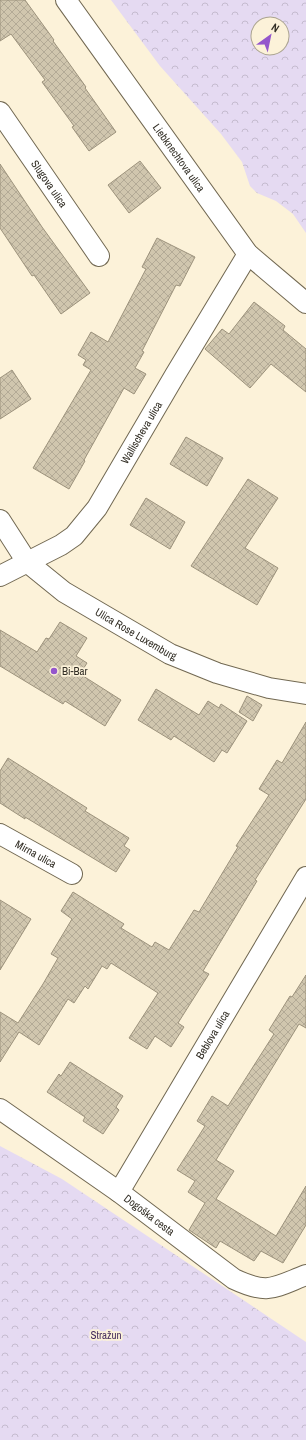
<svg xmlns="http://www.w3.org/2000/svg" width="306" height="1440" font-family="'Archivo Narrow',sans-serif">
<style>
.forest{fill:url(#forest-crowns);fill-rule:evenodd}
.building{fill:url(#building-cross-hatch);stroke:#9c927c}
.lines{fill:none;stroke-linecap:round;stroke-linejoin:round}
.minor-casing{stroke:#716852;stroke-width:22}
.minor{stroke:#fff;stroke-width:20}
.poi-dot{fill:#9456cc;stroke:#fcf2d9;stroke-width:1.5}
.labels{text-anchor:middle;stroke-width:3.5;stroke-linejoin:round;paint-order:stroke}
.street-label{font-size:11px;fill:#322e25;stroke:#fcf2d9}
.poi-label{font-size:11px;fill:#322e25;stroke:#fcf2d9;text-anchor:start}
.park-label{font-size:11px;fill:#472e5e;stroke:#fcf2d9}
</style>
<defs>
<pattern id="forest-crowns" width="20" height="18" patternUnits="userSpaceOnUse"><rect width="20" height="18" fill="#e5daf2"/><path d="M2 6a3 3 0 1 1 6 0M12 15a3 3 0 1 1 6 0" fill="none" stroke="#c5bbcf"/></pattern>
<pattern id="building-cross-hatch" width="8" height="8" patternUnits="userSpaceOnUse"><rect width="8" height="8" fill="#d0c6ae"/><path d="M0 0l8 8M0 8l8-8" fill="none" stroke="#b3aa96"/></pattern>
</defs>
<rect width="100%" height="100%" fill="#fcf2d9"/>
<g class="forest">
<path d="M111,0H306V233L293,214L276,201L257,193L250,186L242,162L221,134L160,66ZM258,24H282V48H258Z"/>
<path d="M0,1146L62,1179L306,1342V1440H0Z"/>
</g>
<g class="building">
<path d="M0,0H25L54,40L53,41L86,87L85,88L116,132L89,151L72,127L74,126L42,82L45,80L11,34L0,41Z"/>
<path d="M140,161L161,188L129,213L108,185Z"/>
<path d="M0,164L42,227L90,293L61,314L34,275L32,276L0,228Z"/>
<path d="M157,238L195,257L180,286L176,285L142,351L144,352L135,368L146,374L134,394L124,388L84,460L85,461L69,489L33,468L91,370L83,365L86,360L78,355L91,332L108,342L146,269L142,267Z"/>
<path d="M254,302L285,326L283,330L306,349V392L271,364L250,388L205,349L222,329L229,334Z"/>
<path d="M12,370L31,399L0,419V378Z"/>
<path d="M186,437L223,458L207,486L170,464Z"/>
<path d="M248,479L278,498L245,548L278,568L257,605L191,566Z"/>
<path d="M146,498L185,522L170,549L130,525Z"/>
<path d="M60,622L87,638L76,656L87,663L80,674L121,700L105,726L65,701L63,704L0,666V630L37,652L46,638L49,639Z"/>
<path d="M156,689L199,715L208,701L219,708L221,704L247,721L227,753L222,750L214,762L174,736L171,740L138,720Z"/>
<path d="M247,696L262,705L253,721L239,712Z"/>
<path d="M306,722V799L255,880L257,881L203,971L209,974L178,1023L184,1027L171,1047L155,1036L147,1049L129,1038L158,993L111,963L107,969L102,966L88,989L85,986L74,1003L68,999L39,1045L19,1032L0,1062V1012L18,1023L43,984L58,958L51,954L72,919L61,911L73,892L124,924L121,928L152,947L155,942L169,950L194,910L199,912L238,847L236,846L269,795L259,789L277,760L282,763Z"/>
<path d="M8,758L87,808L85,811L129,838L124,846L130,850L116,872L25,817V819L0,803V771Z"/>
<path d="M0,900L31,919L0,970Z"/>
<path d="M306,975V1028L299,1024L216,1160L234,1171L216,1199L276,1236L306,1186V1225L283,1263L261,1251L254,1261L220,1241L216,1248L189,1230L205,1203L188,1192L195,1181L177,1170L205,1126L197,1121L212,1096L228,1106L274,1034L269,1030L290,996L292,997Z"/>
<path d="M70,1062L123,1096L116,1107L119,1110L103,1134L83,1121L85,1117L47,1092L59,1074L61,1076Z"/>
</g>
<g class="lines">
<g class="minor-casing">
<g id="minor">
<path id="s1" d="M66,0L248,254L306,303"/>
<path id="s2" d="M0,112L99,256"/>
<path id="s3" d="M0,520L27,562L64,592L170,654L217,673L269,688L306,694"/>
<path id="s4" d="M0,576L61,545L74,536L97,508L175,375L248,254"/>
<path id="s5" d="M0,834L72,874"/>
<path id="s6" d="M0,1109L119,1192L234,1279C268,1295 273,1288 306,1275"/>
<path id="s7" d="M119,1192L306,877"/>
</g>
</g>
<use href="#minor" class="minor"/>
</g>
<circle class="poi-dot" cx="54" cy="671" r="4"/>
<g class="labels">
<g class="street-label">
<text dy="4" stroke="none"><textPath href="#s1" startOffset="194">Liebknechtova ulica</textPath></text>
<text dy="4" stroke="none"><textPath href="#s2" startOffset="87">Slugova ulica</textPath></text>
<text dy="4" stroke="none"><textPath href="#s4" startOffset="208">Wallischeva ulica</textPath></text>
<text dy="4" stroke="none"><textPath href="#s3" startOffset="181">Ulica Rose Luxemburg</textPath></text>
<text dy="4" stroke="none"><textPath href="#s5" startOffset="41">Mirna ulica</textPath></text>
<text dy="4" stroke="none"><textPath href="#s7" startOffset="183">Beblova ulica</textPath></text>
<text dy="4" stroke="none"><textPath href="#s6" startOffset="183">Dogoška cesta</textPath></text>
</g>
<g class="poi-label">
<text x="62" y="675">Bi-Bar</text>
</g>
<g class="park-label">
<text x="106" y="1339">Stražun</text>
</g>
</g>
<g transform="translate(270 36) rotate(33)"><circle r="19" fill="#fcf2d9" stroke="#aba491"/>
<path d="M0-3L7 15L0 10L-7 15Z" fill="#9456cc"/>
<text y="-6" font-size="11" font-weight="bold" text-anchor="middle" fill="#322e25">N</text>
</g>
</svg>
